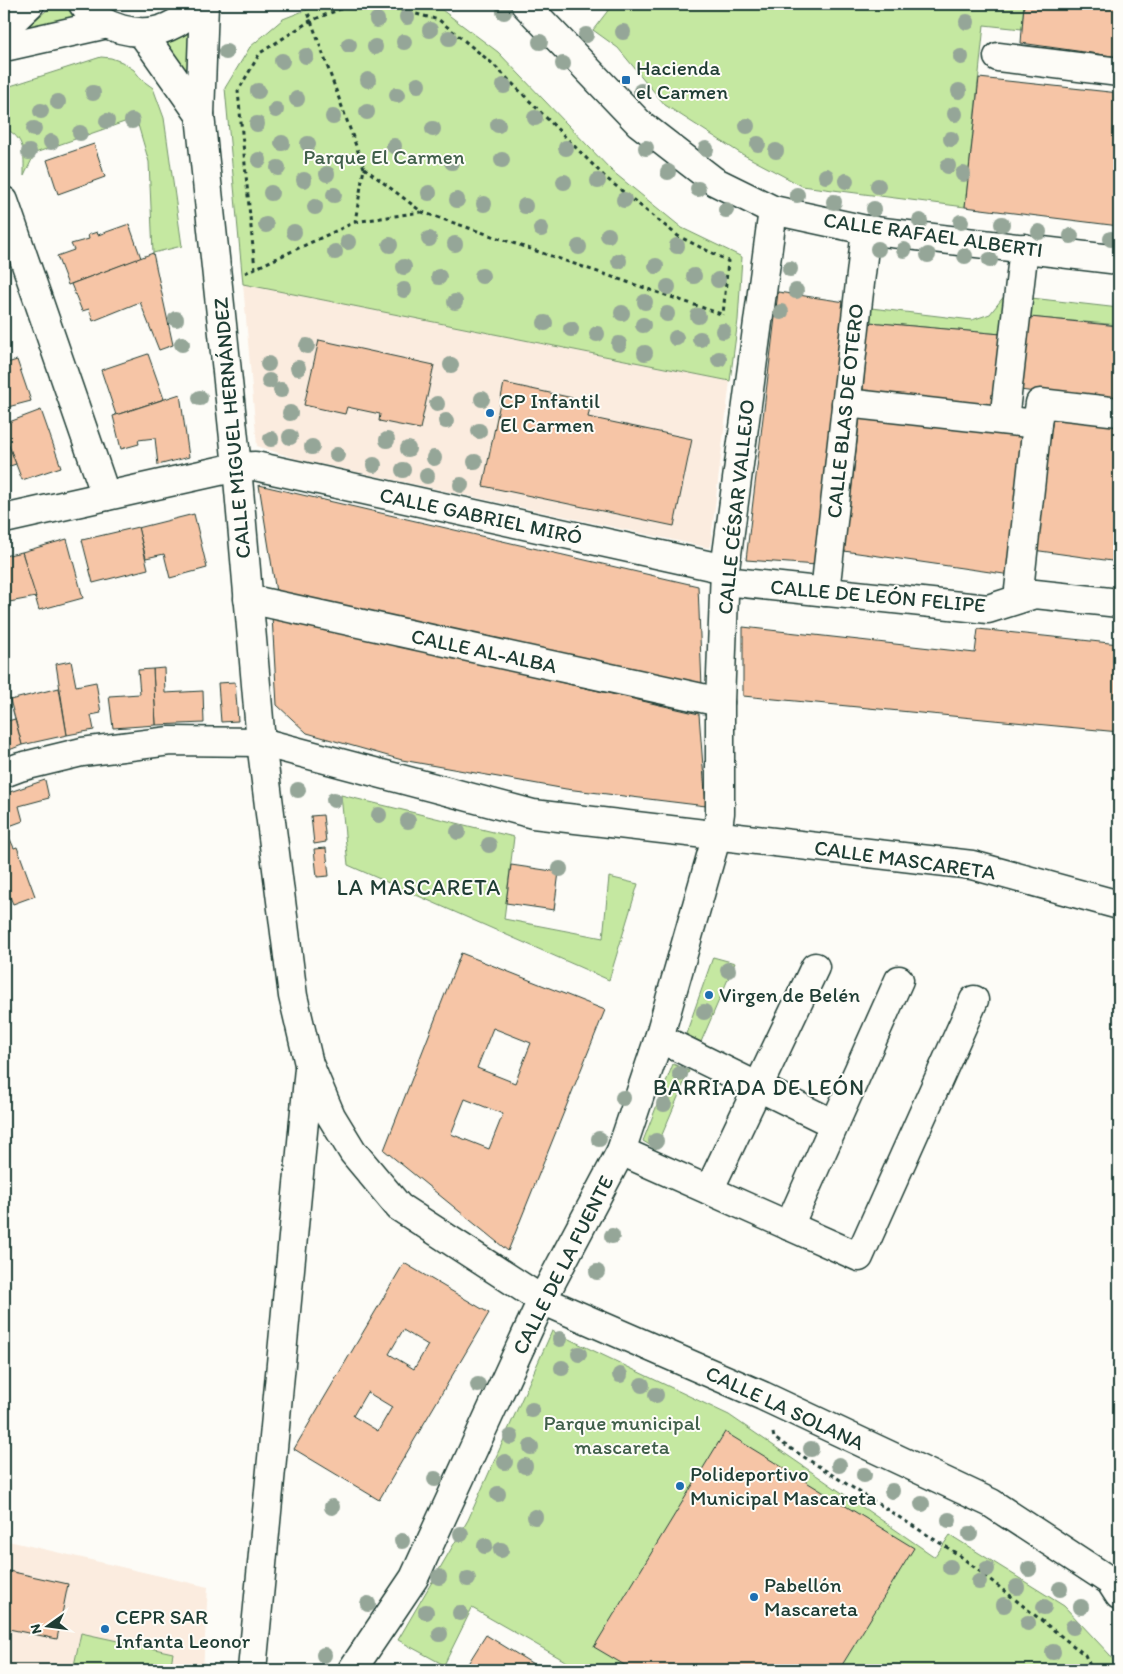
<svg xmlns="http://www.w3.org/2000/svg" width="1123" height="1674" font-family="Itim,sans-serif">
<style>
.built{fill:#fbecdf}
.green{fill:#c5e8a1;stroke:#72926a}
.building{fill:#f6c5a6;stroke:#1f3d34;fill-rule:evenodd}
.lines{fill:none;stroke-linecap:round;stroke-linejoin:round}
.street-casing{stroke:#1f3d34;stroke-width:31}
.secondary-casing{stroke:#1f3d34;stroke-width:31}
.path{stroke:#1f3d34;stroke-width:3;stroke-dasharray:4 4;stroke-linecap:butt}
.street{stroke:#fdfcf7;stroke-width:28}
.secondary{stroke:#fdfcf7;stroke-width:28}
.tree{fill:#95a698}
.poi-dot{fill:#1f6fb2;stroke:#fdfcf7;stroke-width:2}
.labels{text-anchor:middle;stroke-width:4;stroke-linejoin:round;paint-order:stroke}
.poi-label{font-size:21px;fill:#1f3d34;stroke:#fdfcf7;text-anchor:start}
.park-label{font-size:21px;fill:#405f4a;stroke:#fdfcf7}
.street-label{font-size:21px;fill:#1f3d34;stroke:#fdfcf7}
.neighbourhood-label{font-size:22px;letter-spacing:1px;fill:#1f3d34;stroke:#fdfcf7}
</style>
<rect width="100%" height="100%" fill="#fdfcf7"/>
<filter id="ink" filterUnits="userSpaceOnUse"><feTurbulence type="fractalNoise" baseFrequency=".02" numOctaves="2"/><feDisplacementMap in="SourceGraphic" scale="10" xChannelSelector="R" yChannelSelector="G"/><feConvolveMatrix kernelMatrix="1 2 1 2 8 2 1 2 1" color-interpolation-filters="sRGB"/></filter>
<g filter="url(#ink)">
<g class="built">
<path d="M243,284L730,381L710,548L297,459L257,446Z"/>
<path d="M4,1540L208,1587L203,1670H4Z"/>
</g>
<g class="green">
<path d="M54,4H65L73,17L19,34Z"/>
<path d="M321,4H418L442,10L498,52L612,171L682,228L742,257L738,320L730,381L243,284L225,88L250,47L283,19Z"/>
<path d="M613,4H1024L1022,29L984,25L965,207L802,186L740,153L665,105L618,48L593,30Z"/>
<path d="M201,25L199,100L167,43Z"/>
<path d="M101,57L111,58L122,62L134,70L142,80L153,88L164,118L182,246L153,253L149,162L136,118L35,153L24,176C24,154 26,138 4,128V88Z"/>
<path d="M1005,295L1119,308V325L1004,315L1001,334L869,322L871,308L972,320L990,314Z"/>
<path d="M341,795L514,837L504,919L603,938L609,877L638,884L609,980L348,865Z"/>
<path d="M713,957L735,963L701,1042L686,1034Z"/>
<path d="M673,1064L689,1071L656,1149L643,1141Z"/>
<path d="M552,1331L729,1415L935,1557L950,1535L1064,1606L1110,1655L1119,1670H581L472,1608L444,1665L398,1640L468,1520Z"/>
<path d="M81,1633L173,1653L170,1670H73Z"/>
</g>
<g class="building">
<path d="M1024,4H1119V57L1021,43Z"/>
<path d="M979,78L1119,93V226L965,207Z"/>
<path d="M94,144L105,177L58,194L47,160Z"/>
<path d="M129,224L141,258L68,285L57,256L74,250L71,244L89,239L88,235L97,232L98,235Z"/>
<path d="M153,253L173,345L159,350L140,302L93,321L89,309L82,311L71,284Z"/>
<path d="M778,292L852,303L817,565L746,560Z"/>
<path d="M4,301L9,315L4,317Z"/>
<path d="M1030,317L1119,326V403L1020,390Z"/>
<path d="M869,322L1001,334L993,414L862,399Z"/>
<path d="M319,340L434,365L420,429L379,421L380,414L347,407L345,414L304,405Z"/>
<path d="M148,354L164,399L116,415L101,370Z"/>
<path d="M17,360L31,401L4,408V364Z"/>
<path d="M504,383L591,402L588,417L692,439L674,526L483,486Z"/>
<path d="M180,394L189,457L158,465L155,438L138,440L139,444L121,449L113,416Z"/>
<path d="M41,410L61,467L22,480L4,433V424Z"/>
<path d="M860,416L1025,433L1011,575L844,551Z"/>
<path d="M1050,418L1119,425V562L1033,550Z"/>
<path d="M4,433L16,464L4,468Z"/>
<path d="M259,485L698,586L702,687L276,592Z"/>
<path d="M194,514L207,568L170,578L164,554L146,558L138,528Z"/>
<path d="M138,527L148,569L93,583L82,540Z"/>
<path d="M67,539L83,598L39,610L22,552Z"/>
<path d="M22,552L36,597L4,603V556Z"/>
<path d="M272,616L699,714L706,806L566,789L402,760L307,733L277,705Z"/>
<path d="M743,627L975,653L978,629L1119,644V732L743,696Z"/>
<path d="M71,661L76,686L96,682L101,713L91,715L94,730L67,735L56,664Z"/>
<path d="M164,668L165,693L203,691L204,723L156,725L153,669Z"/>
<path d="M153,669L156,725L113,728L109,696L140,694L138,670Z"/>
<path d="M235,682L238,721L221,722L218,683Z"/>
<path d="M59,688L67,735L22,745L10,700Z"/>
<path d="M15,719L22,745L4,752V722Z"/>
<path d="M45,780L49,798L19,806L23,821L4,828V794Z"/>
<path d="M323,815L326,842L314,844L311,816Z"/>
<path d="M4,836L5,840L10,839L14,848L17,847L35,896L13,904L4,883Z"/>
<path d="M326,848L329,876L317,877L314,849Z"/>
<path d="M511,865L559,872L554,910L506,903Z"/>
<path d="M461,953L605,1010L508,1251L384,1150ZM493,1028L531,1043L515,1083L477,1068ZM465,1099L503,1114L489,1149L451,1134Z"/>
<path d="M404,1263L489,1313L379,1500L294,1449ZM403,1330L428,1345L414,1369L389,1354ZM367,1392L392,1407L378,1431L353,1416Z"/>
<path d="M725,1432L914,1548L839,1670H633L594,1647Z"/>
<path d="M4,1570L68,1584L57,1639L4,1628Z"/>
<path d="M486,1635L543,1670H464Z"/>
</g>
<g class="lines">
<g class="street-casing">
<g id="street">
<path d="M204,4L200,115L237,467L261,742L293,996L309,1064L331,1116L353,1152L399,1207L542,1300L763,1396L991,1503L1110,1581L1119,1595"/>
<path d="M525,4L639,123L714,181L773,210L866,230L1119,260"/>
<path d="M142,33L200,115"/>
<path d="M998,57L1119,72"/>
<path d="M4,201L106,496"/>
<path d="M846,403L1037,424L1040,403L1119,412"/>
<path d="M1004,420L1024,248"/>
<path d="M4,519L237,467L255,466L725,569"/>
<path d="M725,581L988,609L1035,594L1119,603"/>
<path d="M825,592L866,230"/>
<path d="M248,599L720,702"/>
<path d="M1018,599L1037,424"/>
<path d="M4,773L20,767L82,752L170,741L261,742L533,814L972,865L1119,905"/>
<path d="M659,1038L834,1124"/>
<path d="M621,1151L859,1257L974,1000"/>
<path d="M709,1190L815,967"/>
<path d="M789,1226L899,980"/>
<path d="M252,1670L309,1068"/>
<path d="M352,1670L414,1578L542,1300L621,1151L659,1038L717,835L720,813V702L725,569L773,210"/>
</g>
</g>
<g class="secondary-casing">
<g id="secondary">
<path d="M83,4C101,29 140,39 168,27C180,22 190,14 198,4"/>
<path d="M4,29L30,4"/>
<path d="M4,47L107,24"/>
</g>
</g>
<g class="path">
<path d="M364,168L422,212L724,315"/>
<path d="M355,222L421,212"/>
<path d="M255,269L238,91L260,53L310,21L348,6L394,8L439,20L493,64L606,178L678,236L728,261L723,315"/>
<path d="M245,273L355,222L364,168L305,4"/>
<path d="M773,1433L774,1438L959,1555L1085,1655L1092,1670"/>
</g>
<use href="#street" class="street"/>
<use href="#secondary" class="secondary"/>
</g>
<g class="tree">
<circle cx="504" cy="12" r="8"/>
<circle cx="407" cy="17" r="8"/>
<circle cx="377" cy="20" r="8"/>
<circle cx="967" cy="22" r="8"/>
<circle cx="430" cy="30" r="8"/>
<circle cx="623" cy="32" r="8"/>
<circle cx="586" cy="35" r="8"/>
<circle cx="449" cy="38" r="8"/>
<circle cx="404" cy="42" r="8"/>
<circle cx="540" cy="42" r="8"/>
<circle cx="349" cy="45" r="8"/>
<circle cx="375" cy="47" r="8"/>
<circle cx="226" cy="52" r="8"/>
<circle cx="306" cy="56" r="8"/>
<circle cx="961" cy="57" r="8"/>
<circle cx="282" cy="61" r="8"/>
<circle cx="563" cy="64" r="8"/>
<circle cx="368" cy="80" r="8"/>
<circle cx="418" cy="85" r="8"/>
<circle cx="504" cy="86" r="8"/>
<circle cx="258" cy="91" r="8"/>
<circle cx="641" cy="91" r="8"/>
<circle cx="959" cy="91" r="8"/>
<circle cx="93" cy="93" r="8"/>
<circle cx="397" cy="95" r="8"/>
<circle cx="297" cy="99" r="8"/>
<circle cx="58" cy="102" r="8"/>
<circle cx="276" cy="110" r="8"/>
<circle cx="41" cy="111" r="8"/>
<circle cx="367" cy="112" r="8"/>
<circle cx="955" cy="114" r="8"/>
<circle cx="333" cy="117" r="8"/>
<circle cx="535" cy="118" r="8"/>
<circle cx="107" cy="121" r="8"/>
<circle cx="132" cy="121" r="8"/>
<circle cx="257" cy="124" r="8"/>
<circle cx="498" cy="125" r="8"/>
<circle cx="747" cy="126" r="8"/>
<circle cx="34" cy="129" r="8"/>
<circle cx="433" cy="129" r="8"/>
<circle cx="80" cy="133" r="8"/>
<circle cx="951" cy="139" r="8"/>
<circle cx="51" cy="142" r="8"/>
<circle cx="282" cy="143" r="8"/>
<circle cx="308" cy="144" r="8"/>
<circle cx="758" cy="144" r="8"/>
<circle cx="394" cy="146" r="8"/>
<circle cx="566" cy="148" r="8"/>
<circle cx="646" cy="148" r="8"/>
<circle cx="706" cy="149" r="8"/>
<circle cx="776" cy="151" r="8"/>
<circle cx="29" cy="152" r="8"/>
<circle cx="259" cy="160" r="8"/>
<circle cx="502" cy="160" r="8"/>
<circle cx="452" cy="162" r="8"/>
<circle cx="948" cy="166" r="8"/>
<circle cx="278" cy="168" r="8"/>
<circle cx="668" cy="172" r="8"/>
<circle cx="327" cy="174" r="8"/>
<circle cx="963" cy="174" r="8"/>
<circle cx="826" cy="176" r="8"/>
<circle cx="304" cy="180" r="8"/>
<circle cx="598" cy="181" r="8"/>
<circle cx="846" cy="181" r="8"/>
<circle cx="564" cy="182" r="8"/>
<circle cx="878" cy="186" r="8"/>
<circle cx="698" cy="189" r="8"/>
<circle cx="271" cy="193" r="8"/>
<circle cx="429" cy="193" r="8"/>
<circle cx="334" cy="195" r="8"/>
<circle cx="797" cy="195" r="8"/>
<circle cx="457" cy="200" r="8"/>
<circle cx="624" cy="200" r="8"/>
<circle cx="834" cy="202" r="8"/>
<circle cx="484" cy="204" r="8"/>
<circle cx="525" cy="206" r="8"/>
<circle cx="315" cy="207" r="8"/>
<circle cx="874" cy="209" r="8"/>
<circle cx="726" cy="210" r="8"/>
<circle cx="920" cy="221" r="8"/>
<circle cx="961" cy="222" r="8"/>
<circle cx="1002" cy="224" r="8"/>
<circle cx="266" cy="225" r="8"/>
<circle cx="541" cy="229" r="8"/>
<circle cx="294" cy="232" r="8"/>
<circle cx="1039" cy="232" r="8"/>
<circle cx="608" cy="235" r="8"/>
<circle cx="1071" cy="236" r="8"/>
<circle cx="429" cy="239" r="8"/>
<circle cx="1111" cy="239" r="8"/>
<circle cx="348" cy="242" r="8"/>
<circle cx="455" cy="244" r="8"/>
<circle cx="390" cy="245" r="8"/>
<circle cx="677" cy="246" r="8"/>
<circle cx="579" cy="247" r="8"/>
<circle cx="878" cy="249" r="8"/>
<circle cx="904" cy="250" r="8"/>
<circle cx="335" cy="252" r="8"/>
<circle cx="928" cy="255" r="8"/>
<circle cx="965" cy="256" r="8"/>
<circle cx="990" cy="260" r="8"/>
<circle cx="619" cy="261" r="8"/>
<circle cx="656" cy="266" r="8"/>
<circle cx="404" cy="267" r="8"/>
<circle cx="790" cy="269" r="8"/>
<circle cx="482" cy="276" r="8"/>
<circle cx="694" cy="276" r="8"/>
<circle cx="439" cy="277" r="8"/>
<circle cx="718" cy="280" r="8"/>
<circle cx="668" cy="287" r="8"/>
<circle cx="404" cy="290" r="8"/>
<circle cx="796" cy="291" r="8"/>
<circle cx="455" cy="302" r="8"/>
<circle cx="645" cy="302" r="8"/>
<circle cx="781" cy="312" r="8"/>
<circle cx="622" cy="313" r="8"/>
<circle cx="667" cy="314" r="8"/>
<circle cx="698" cy="316" r="8"/>
<circle cx="176" cy="319" r="8"/>
<circle cx="545" cy="323" r="8"/>
<circle cx="643" cy="325" r="8"/>
<circle cx="571" cy="329" r="8"/>
<circle cx="723" cy="331" r="8"/>
<circle cx="597" cy="334" r="8"/>
<circle cx="676" cy="338" r="8"/>
<circle cx="700" cy="339" r="8"/>
<circle cx="182" cy="344" r="8"/>
<circle cx="619" cy="344" r="8"/>
<circle cx="307" cy="346" r="8"/>
<circle cx="645" cy="353" r="8"/>
<circle cx="719" cy="359" r="8"/>
<circle cx="268" cy="364" r="8"/>
<circle cx="451" cy="365" r="8"/>
<circle cx="298" cy="368" r="8"/>
<circle cx="269" cy="381" r="8"/>
<circle cx="281" cy="390" r="8"/>
<circle cx="200" cy="398" r="8"/>
<circle cx="482" cy="399" r="8"/>
<circle cx="437" cy="404" r="8"/>
<circle cx="290" cy="413" r="8"/>
<circle cx="446" cy="421" r="8"/>
<circle cx="479" cy="431" r="8"/>
<circle cx="290" cy="437" r="8"/>
<circle cx="271" cy="439" r="8"/>
<circle cx="387" cy="440" r="8"/>
<circle cx="312" cy="447" r="8"/>
<circle cx="408" cy="449" r="8"/>
<circle cx="337" cy="455" r="8"/>
<circle cx="434" cy="458" r="8"/>
<circle cx="475" cy="462" r="8"/>
<circle cx="374" cy="465" r="8"/>
<circle cx="403" cy="470" r="8"/>
<circle cx="427" cy="476" r="8"/>
<circle cx="461" cy="485" r="8"/>
<circle cx="298" cy="790" r="8"/>
<circle cx="334" cy="800" r="8"/>
<circle cx="379" cy="815" r="8"/>
<circle cx="408" cy="821" r="8"/>
<circle cx="458" cy="832" r="8"/>
<circle cx="489" cy="845" r="8"/>
<circle cx="560" cy="869" r="8"/>
<circle cx="728" cy="970" r="8"/>
<circle cx="704" cy="1012" r="8"/>
<circle cx="680" cy="1074" r="8"/>
<circle cx="623" cy="1098" r="8"/>
<circle cx="664" cy="1104" r="8"/>
<circle cx="599" cy="1139" r="8"/>
<circle cx="656" cy="1141" r="8"/>
<circle cx="612" cy="1236" r="8"/>
<circle cx="597" cy="1272" r="8"/>
<circle cx="560" cy="1339" r="8"/>
<circle cx="579" cy="1354" r="8"/>
<circle cx="562" cy="1368" r="8"/>
<circle cx="620" cy="1375" r="8"/>
<circle cx="478" cy="1385" r="8"/>
<circle cx="642" cy="1385" r="8"/>
<circle cx="656" cy="1395" r="8"/>
<circle cx="532" cy="1410" r="8"/>
<circle cx="511" cy="1437" r="8"/>
<circle cx="531" cy="1447" r="8"/>
<circle cx="811" cy="1449" r="8"/>
<circle cx="505" cy="1462" r="8"/>
<circle cx="839" cy="1465" r="8"/>
<circle cx="525" cy="1466" r="8"/>
<circle cx="864" cy="1475" r="8"/>
<circle cx="435" cy="1479" r="8"/>
<circle cx="892" cy="1491" r="8"/>
<circle cx="498" cy="1494" r="8"/>
<circle cx="922" cy="1504" r="8"/>
<circle cx="332" cy="1507" r="8"/>
<circle cx="535" cy="1517" r="8"/>
<circle cx="949" cy="1520" r="8"/>
<circle cx="461" cy="1534" r="8"/>
<circle cx="970" cy="1534" r="8"/>
<circle cx="402" cy="1541" r="8"/>
<circle cx="485" cy="1546" r="8"/>
<circle cx="501" cy="1550" r="8"/>
<circle cx="950" cy="1567" r="8"/>
<circle cx="987" cy="1569" r="8"/>
<circle cx="1029" cy="1569" r="8"/>
<circle cx="439" cy="1577" r="8"/>
<circle cx="468" cy="1579" r="8"/>
<circle cx="979" cy="1582" r="8"/>
<circle cx="1017" cy="1587" r="8"/>
<circle cx="1060" cy="1589" r="8"/>
<circle cx="368" cy="1604" r="8"/>
<circle cx="1004" cy="1605" r="8"/>
<circle cx="1044" cy="1607" r="8"/>
<circle cx="1081" cy="1607" r="8"/>
<circle cx="426" cy="1612" r="8"/>
<circle cx="460" cy="1613" r="8"/>
<circle cx="1028" cy="1623" r="8"/>
<circle cx="1073" cy="1627" r="8"/>
<circle cx="440" cy="1634" r="8"/>
<circle cx="1053" cy="1652" r="8"/>
<circle cx="324" cy="1655" r="8"/>
</g>
</g>
<g class="poi-dot">
<rect x="621" y="75" width="10" height="10" rx="2.5"/>
<circle cx="490" cy="413" r="5"/>
<circle cx="709" cy="995" r="5"/>
<circle cx="680" cy="1486" r="5"/>
<circle cx="754" cy="1597" r="5"/>
<circle cx="105" cy="1629" r="5"/>
</g>
<g class="labels">
<g class="poi-label">
<text x="636" y="75">Hacienda<tspan x="636" dy="24">el Carmen</tspan></text>
<text x="500" y="408">CP Infantil<tspan x="500" dy="24">El Carmen</tspan></text>
<text x="719" y="1002">Virgen de Belén</text>
<text x="690" y="1481">Polideportivo<tspan x="690" dy="24">Municipal Mascareta</tspan></text>
<text x="764" y="1592">Pabellón<tspan x="764" dy="24">Mascareta</tspan></text>
<text x="115" y="1624">CEPR SAR<tspan x="115" dy="24">Infanta Leonor</tspan></text>
</g>
<g class="park-label">
<text x="384" y="164">Parque El Carmen</text>
<text x="622" y="1430">Parque municipal<tspan x="622" dy="24">mascareta</tspan></text>
</g>
<g class="street-label">
<text transform="translate(933 235) rotate(8)" y="7">CALLE RAFAEL ALBERTI</text>
<text transform="translate(845 411) rotate(-84)" y="7">CALLE BLAS DE OTERO</text>
<text transform="translate(232 428) rotate(-95)" y="7">CALLE MIGUEL HERNÁNDEZ</text>
<text transform="translate(736 507) rotate(-84)" y="7">CALLE CÉSAR VALLEJO</text>
<text transform="translate(481 516) rotate(12)" y="7">CALLE GABRIEL MIRÓ</text>
<text transform="translate(878 596) rotate(5)" y="7">CALLE DE LEÓN FELIPE</text>
<text transform="translate(484 651) rotate(12)" y="7">CALLE AL-ALBA</text>
<text transform="translate(905 860) rotate(8)" y="7">CALLE MASCARETA</text>
<text transform="translate(563 1265) rotate(-63)" y="7">CALLE DE LA FUENTE</text>
<text transform="translate(785 1408) rotate(25)" y="7">CALLE LA SOLANA</text>
</g>
<g class="neighbourhood-label">
<text x="419" y="895">LA MASCARETA</text>
<text x="759" y="1095">BARRIADA DE LEÓN</text>
</g>
</g>
<rect width="1123" height="1674" fill="none" stroke="#fdfcf7" stroke-width="20"/>
<rect x="10" y="10" width="1103" height="1654" fill="none" stroke="#1f3d34" stroke-width="2" filter="url(#ink)"/>
<g transform="translate(48 1626) rotate(256)" stroke="#fdfcf7" stroke-width="4" paint-order="stroke">
<path d="M0-4L9 19L0 12L-9 19Z" fill="#1f3d34"/>
<text y="-8" font-size="14" font-weight="bold" text-anchor="middle" fill="#1f3d34">N</text>
</g>
</svg>
